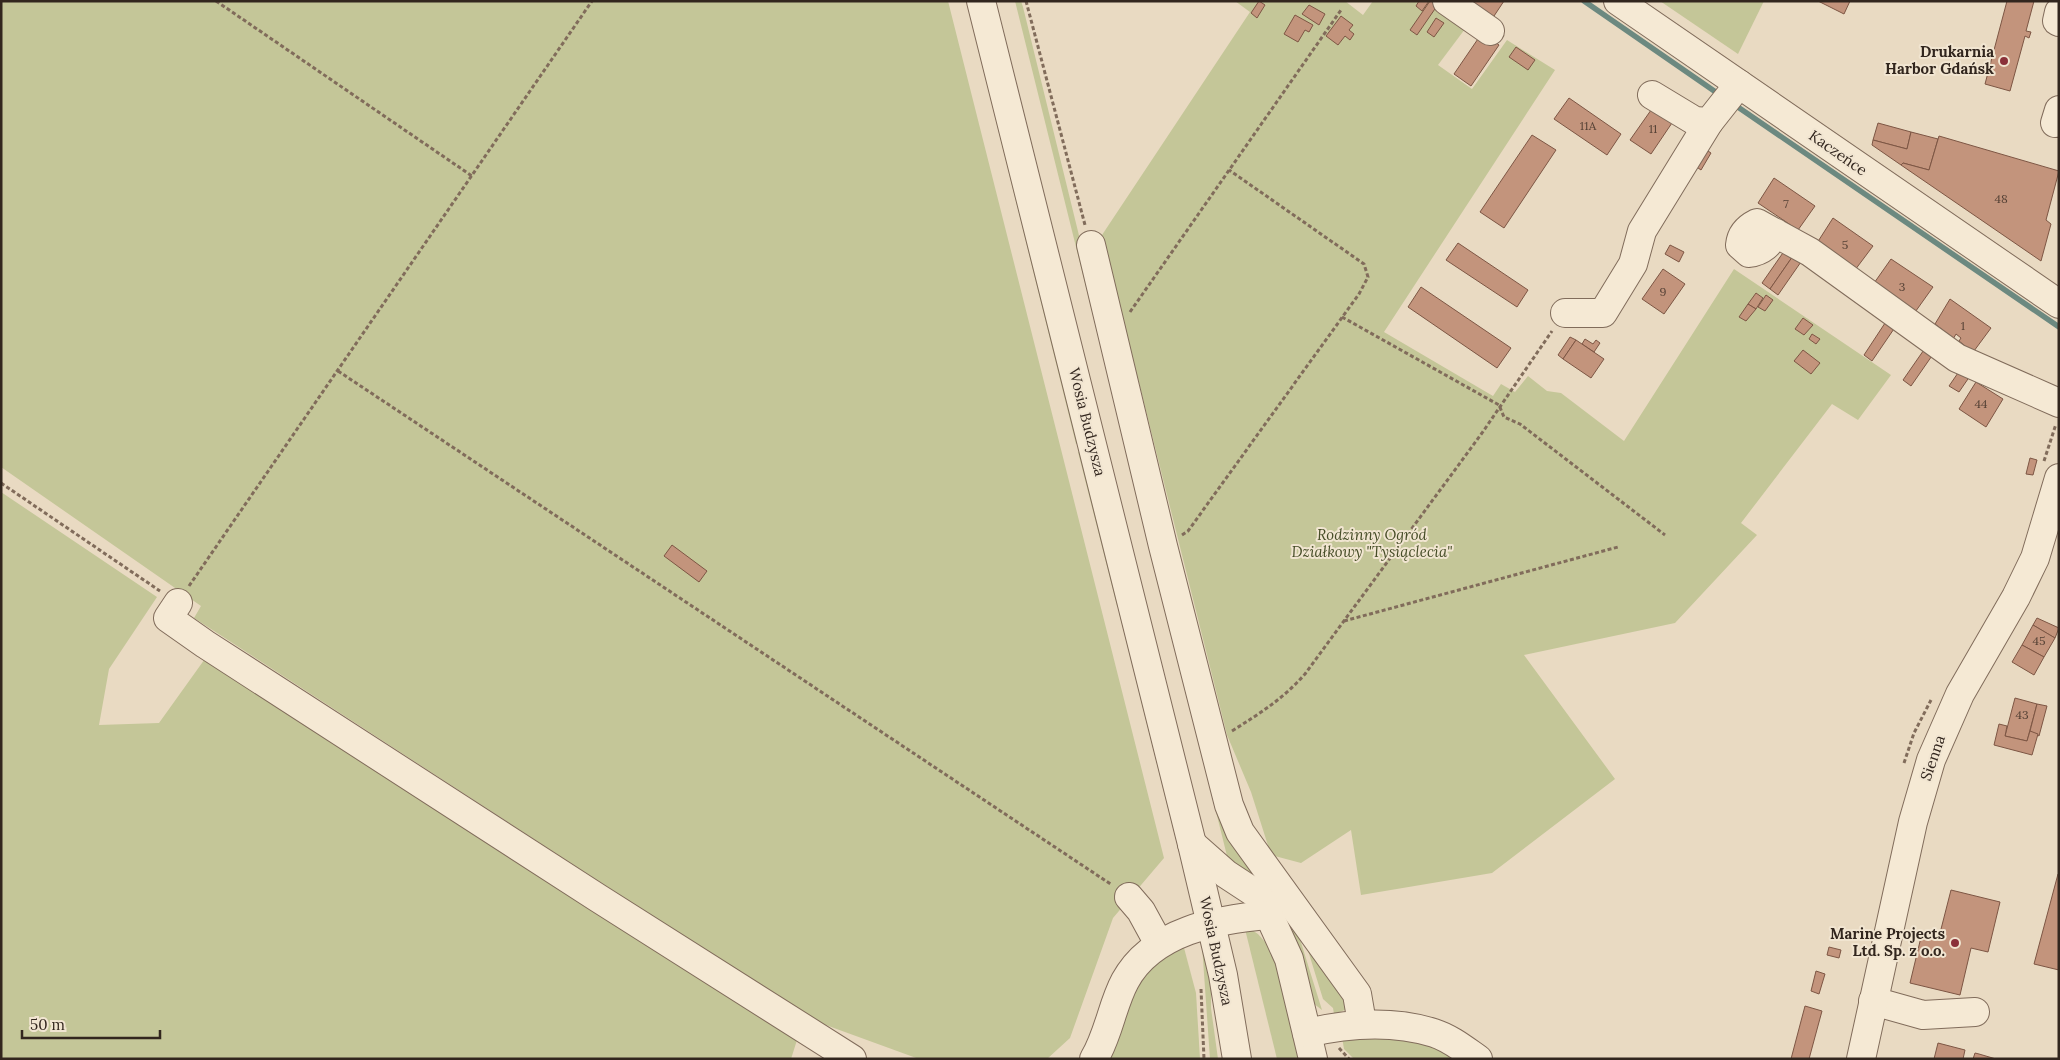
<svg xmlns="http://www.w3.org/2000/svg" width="2060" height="1060" font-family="Lora,serif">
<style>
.green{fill:#c4c698}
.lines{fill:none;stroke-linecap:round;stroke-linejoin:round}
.stream{stroke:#6c8980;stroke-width:5.5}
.building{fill:#c3947c;stroke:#7d5644}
.minor-casing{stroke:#816c5b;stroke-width:30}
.path{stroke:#816c5b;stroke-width:3;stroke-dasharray:4 2.5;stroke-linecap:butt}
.minor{stroke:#f5e9d4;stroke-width:28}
.poi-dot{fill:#8a3139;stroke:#f1e5d1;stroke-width:2}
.labels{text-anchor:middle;stroke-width:4;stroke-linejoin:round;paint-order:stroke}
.number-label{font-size:12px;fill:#564236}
.poi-label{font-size:15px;font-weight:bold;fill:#32261e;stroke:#f1e5d1;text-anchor:end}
.street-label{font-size:15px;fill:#32261e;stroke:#f1e5d1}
.park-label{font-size:15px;font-style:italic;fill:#464d27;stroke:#f1e5d1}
</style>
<rect width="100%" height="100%" fill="#e9dac2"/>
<g class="green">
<path d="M1,1H948L1164,858L1113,918L1070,1038L1047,1059H919L812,1020L194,618L201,606L1,467Z"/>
<path d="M966,1H972L1104,529L1194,912L1119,613H1122L1120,605L1117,606L1078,452L1081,451L1079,444H1076L969,12L971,10L969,3L967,4Z"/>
<path d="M1015,1H1021L1023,7L1225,831L1299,936L1322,1010L1309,1000L1230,868Z"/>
<path d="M1235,1H1345L1363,15L1373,1H1441L1471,21L1438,65L1472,89L1507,40L1555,70L1384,332L1493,396L1501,384L1515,392L1528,376L1547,391L1561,393L1624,441L1734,269L1891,375L1858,420L1832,404L1741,523L1757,535L1675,623L1524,655L1615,779L1492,873L1361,895L1351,830L1301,863L1271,855L1251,792L1227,735L1102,235L1250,12Z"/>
<path d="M1660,1H1764L1738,54Z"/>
<path d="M1,492L157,597L109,669L99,725L159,723L207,656L797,1040L791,1059H1Z"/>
<path d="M1244,925L1258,934L1273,951L1304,1059H1277Z"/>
<path d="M1311,940L1348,1007L1345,1010L1334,1014L1333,1008L1323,999L1306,944Z"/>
<path d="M1183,944L1196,993L1200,1059H1106L1127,1004L1148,968Z"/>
<path d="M1202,945L1211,964V1008L1218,1059H1210Z"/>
<path d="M1367,1035L1429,1043L1461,1059H1354L1344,1049L1342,1037Z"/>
</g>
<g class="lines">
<g class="stream">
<path d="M1584,1L1720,95"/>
<path d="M1732,103L2059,327"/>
</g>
</g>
<g class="building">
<path d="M1259,1L1265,5L1257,18L1251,13Z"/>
<path d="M1419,1H1429L1422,11L1416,6Z"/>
<path d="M1430,1L1439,3L1417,35L1410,30Z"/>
<path d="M1461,1H1504L1490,22Z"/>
<path d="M1818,1H1850L1844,14Z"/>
<path d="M2007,1H2034L2026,31L2031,32L2029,38L2025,36L2010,91L1985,84Z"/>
<path d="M1309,5L1325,14L1319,25L1302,14Z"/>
<path d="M1295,15L1313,25L1309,32L1305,30L1298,42L1284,34Z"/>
<path d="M1341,16L1353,25L1349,30L1354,34L1350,40L1345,36L1338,45L1326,36Z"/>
<path d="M1436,18L1444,23L1434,37L1427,32Z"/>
<path d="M1482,33L1499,45L1471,86L1454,74Z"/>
<path d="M1516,47L1535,60L1528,70L1509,57Z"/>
<path d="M1569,98L1621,134L1607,155L1554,119Z"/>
<path d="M1656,103L1676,117L1651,154L1630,140Z"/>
<path d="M1878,123L1911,132L1907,149L1873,140Z"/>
<path d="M1911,132L1938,139L1929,170L1903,163L1901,165L1872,145L1873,140L1907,149Z"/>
<path d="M1532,135L1556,150L1504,228L1480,212Z"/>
<path d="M1939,136L2059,171L2046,220L2051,224L2041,261L1901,165L1903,163L1929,170Z"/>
<path d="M1702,147L1711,153L1701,170L1691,163Z"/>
<path d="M1774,178L1815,206L1798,230L1758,203Z"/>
<path d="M1833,218L1873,246L1855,270L1817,243Z"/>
<path d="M1458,243L1528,290L1517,307L1446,260Z"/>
<path d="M1670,245L1684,252L1679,262L1665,254Z"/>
<path d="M1787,247L1795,253L1770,289L1762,283Z"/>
<path d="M1795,253L1803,259L1778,295L1770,289Z"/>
<path d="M1891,259L1933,287L1913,315L1872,286Z"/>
<path d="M1663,269L1685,284L1664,314L1642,299Z"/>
<path d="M1421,287L1511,348L1497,368L1408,307Z"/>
<path d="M1756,293L1763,298L1756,309L1748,304Z"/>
<path d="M1766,295L1773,300L1765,311L1758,307Z"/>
<path d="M1950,299L1991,328L1971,355L1961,348L1964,345L1959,341L1961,338L1956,334L1952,341L1942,334L1944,331L1935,324Z"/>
<path d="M1748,304L1756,309L1746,321L1739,317Z"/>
<path d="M1889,317L1898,323L1872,361L1864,355Z"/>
<path d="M1803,318L1813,325L1804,335L1795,329Z"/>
<path d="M1812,334L1820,339L1816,344L1809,339Z"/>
<path d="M1570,337L1576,340L1563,359L1558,355Z"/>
<path d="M1585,339L1593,344L1596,340L1600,343L1594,352L1582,344Z"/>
<path d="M1576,340L1604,359L1591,378L1563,359Z"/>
<path d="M1928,344L1936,350L1911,386L1903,380Z"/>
<path d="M1803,350L1820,363L1811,374L1794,361Z"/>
<path d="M1960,370L1970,376L1959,392L1949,386Z"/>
<path d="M1976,382L2003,399L1986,427L1959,409Z"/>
<path d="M2030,458L2037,460L2033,475L2026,474Z"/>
<path d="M672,545L707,571L699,582L664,556Z"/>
<path d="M2037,618L2059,628L2055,638L2033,625Z"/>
<path d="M2033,625L2055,638L2044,657L2022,645Z"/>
<path d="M2022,645L2044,657L2034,675L2012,662Z"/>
<path d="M2015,698L2037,704L2027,741L2005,736Z"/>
<path d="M2037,704L2047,706L2039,736L2030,731Z"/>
<path d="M1999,724L2007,726L2005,736L2027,741L2030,731L2038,734L2032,755L1994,745Z"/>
<path d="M2058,874L2059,875V970L2034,964Z"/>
<path d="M1951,890L2000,902L1988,952L1971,948L1960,995L1910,983L1922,933L1939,937Z"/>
<path d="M1829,947L1841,950L1839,958L1827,955Z"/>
<path d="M1816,971L1825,974L1819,994L1811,991Z"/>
<path d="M1805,1006L1822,1011L1809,1059H1791Z"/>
<path d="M1938,1043L1965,1050L1963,1059H1934Z"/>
<path d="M1975,1053L1979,1054L1996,1059H1973Z"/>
</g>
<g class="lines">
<g class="minor-casing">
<g id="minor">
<path d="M981,1L1192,844L1223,975L1237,1059"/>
<path d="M1447,1L1490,31"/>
<path d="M1618,1L2059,304"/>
<path d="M2059,12L2057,21L2059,22"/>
<path d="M1652,95L1695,121L1709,122L1739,84"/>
<path d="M2055,123L2059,110"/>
<path d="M1776,233C1769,244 1763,251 1749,253L1740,245C1741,234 1747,228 1757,223L1810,252L1957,358L2059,403"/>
<path d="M1091,245L1163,546L1229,805L1240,832L1357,994L1362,1023"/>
<path d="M1565,313H1603L1633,264L1642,231L1709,122"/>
<path d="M178,603L168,618L205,644L598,898L852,1059"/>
<path d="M1192,844L1226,874L1258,895L1269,915L1289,959L1313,1059"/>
<path d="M1129,897L1141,911L1159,944"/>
<path d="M1873,1001L1923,1015L1975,1012"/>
<path d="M1307,1033C1350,1023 1392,1020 1434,1033C1450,1038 1465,1050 1478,1059"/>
<path d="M1094,1059C1109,1034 1112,1005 1125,981C1152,931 1218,919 1269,915"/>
<path d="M1861,1059L1913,822L1931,760L1960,694L2016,597L2035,558L2059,478"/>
</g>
</g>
<g class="path">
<path d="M216,1L472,176"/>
<path d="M1026,1L1085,225"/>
<path d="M1130,312L1341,10"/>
<path d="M1342,317L1499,405L1504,417L1520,424L1665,535"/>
<path d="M338,371L1112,885"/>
<path d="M2044,461L2056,424"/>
<path d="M1,483L160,591"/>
<path d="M1182,535L1188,531L1359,294L1368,277L1364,264L1229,170"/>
<path d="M189,586L592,1"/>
<path d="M1344,621L1618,547"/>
<path d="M1232,731C1260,713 1282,700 1305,674L1482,433L1552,331"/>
<path d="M1904,763L1914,733L1931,700"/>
<path d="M1201,989L1204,1059"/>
<path d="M1339,1048L1349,1059"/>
</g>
<use href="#minor" class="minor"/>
</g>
<g class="poi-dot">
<circle cx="2004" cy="61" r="5"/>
<circle cx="1955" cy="943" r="5"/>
</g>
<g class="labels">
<g class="number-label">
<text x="1588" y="130">11A</text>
<text x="1653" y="133">11</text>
<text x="2001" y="203">48</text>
<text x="1786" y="208">7</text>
<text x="1845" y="249">5</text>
<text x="1902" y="291">3</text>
<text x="1663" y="296">9</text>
<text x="1963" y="330">1</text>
<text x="1981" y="408">44</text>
<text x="2039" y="645">45</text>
<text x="2022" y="719">43</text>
</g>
<g class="poi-label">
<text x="1994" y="57">Drukarnia<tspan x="1994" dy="17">Harbor Gdańsk</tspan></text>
<text x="1945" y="939">Marine Projects<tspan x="1945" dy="17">Ltd. Sp. z o.o.</tspan></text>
</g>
<g class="street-label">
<text transform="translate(1838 153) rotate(35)" y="5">Kaczeńce</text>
<text transform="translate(1087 422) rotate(76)" y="5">Wosia Budzysza</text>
<text transform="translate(1933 758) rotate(-71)" y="5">Sienna</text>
<text transform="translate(1216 951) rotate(78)" y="5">Wosia Budzysza</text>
</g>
<g class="park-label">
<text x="1372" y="540">Rodzinny Ogród<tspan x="1372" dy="17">Działkowy "Tysiąclecia"</tspan></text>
</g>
</g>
<rect width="2060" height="1060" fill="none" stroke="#32261e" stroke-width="5"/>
<path d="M22 1030v8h138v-8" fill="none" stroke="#32261e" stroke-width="2.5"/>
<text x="30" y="1030" font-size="15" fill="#32261e" stroke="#f1e5d1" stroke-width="4" paint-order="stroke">50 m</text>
</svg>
